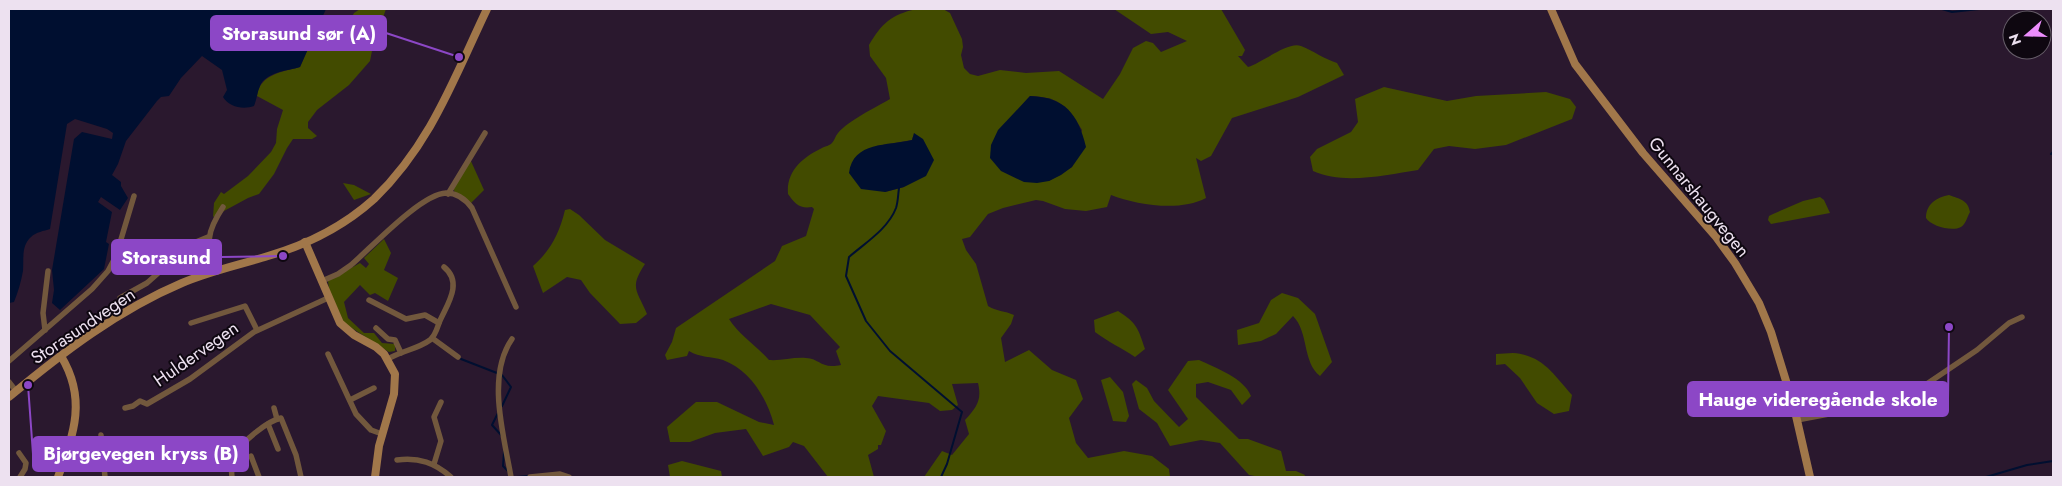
<svg xmlns="http://www.w3.org/2000/svg" width="2062" height="486" font-family="Jost,sans-serif">
<style>
.green{fill:#424b00;fill-rule:evenodd}
.water{fill:#000f30}
.lines{fill:none;stroke-linecap:round;stroke-linejoin:round}
.stream{stroke:#000f30;stroke-width:2}
.street{stroke:#72583d;stroke-width:5.5}
.secondary{stroke:#a1774a;stroke-width:8}
.labels{text-anchor:middle;stroke-width:4;stroke-linejoin:round;paint-order:stroke}
.street-label{font-size:18px;fill:#ede1f0;stroke:#0e0710}
.leader{fill:none;stroke:#8c47c6;stroke-width:2}
.callout-dot{fill:#8c47c6;stroke:#0e0710;stroke-width:2}
.callout{fill:#8c47c6;stroke:#8c47c6;stroke-width:2}
.callout-label{font-size:19px;text-anchor:middle;font-weight:bold;fill:#fff}
</style>
<rect width="100%" height="100%" fill="#2a182e"/>
<g class="green">
<path d="M360,9H386L373,46L370,61L349,85L317,110L308,122V128L317,136L312,139H293L287,148L274,174L259,194L248,198L213,217L214,203L221,192L224,194L248,176L271,152L276,143L277,129L283,110L257,96C260,74 282,72 300,67L310,44L325,50L336,48L354,13Z"/>
<path d="M916,9H943L950,13L962,39L963,47L961,55L964,68L970,74L978,76L1000,70L1026,73L1059,71L1103,99L1120,74L1133,48L1146,41L1153,43L1161,52L1187,41L1168,32L1151,34L1114,9H1221L1245,50L1242,56H1238L1248,67C1262,63 1288,41 1301,46C1314,51 1324,59 1337,63L1344,75L1298,97L1232,118L1211,156L1201,161L1196,158L1206,198C1180,212 1137,205 1111,195L1107,207L1086,211L1065,209L1043,201L1036,200L1003,208L988,214L970,237L962,239L966,250L976,264L988,306C996,311 1005,311 1014,315L1011,324L1001,338L1005,362L1029,350L1052,370L1076,380L1083,399L1069,418L1076,443L1088,458L1124,451L1152,456L1169,469L1170,477H924L942,451L952,455L969,434L965,420C977,407 982,400 978,383L952,384L958,405L952,410L940,411L929,403L878,396L872,406L886,431L881,445H878V449L868,455L874,477H828L804,446L793,442L789,447L763,456L746,429L715,433L690,442H670L667,427L696,402H717L759,422L774,425C767,398 750,370 723,360C711,356 700,358 689,351L687,356L667,360L665,355L672,342L676,328L775,261L782,246L806,236L814,209L812,207C800,209 795,204 788,194C786,171 803,157 822,148C826,146 829,146 832,143C835,140 835,136 838,133C849,120 875,108 890,99L886,78L870,56L869,45C882,23 891,15 916,9ZM1030,96C1059,97 1068,106 1082,130L1072,167L1049,181L1015,113ZM914,133L904,187L885,192L877,146L912,140ZM771,304L810,315L840,347L836,351L841,365C820,369 821,359 806,358C793,357 781,361 769,360C756,345 739,335 729,319Z"/>
<path d="M1384,87L1447,101L1476,96L1546,92L1570,99L1576,107L1572,119L1506,145L1475,149L1449,146L1434,149L1418,170C1386,175 1343,185 1313,171L1310,157L1317,149L1351,132L1358,122L1355,99Z"/>
<path d="M470,159L484,190L471,203L455,192L453,189Z"/>
<path d="M343,183L354,185L371,194L354,200Z"/>
<path d="M1949,195C1960,199 1968,200 1970,212C1967,217 1966,224 1961,227C1952,232 1931,226 1926,218C1926,204 1937,197 1949,195Z"/>
<path d="M1820,197L1824,200L1830,213L1771,224L1768,220L1769,216L1773,214L1803,201Z"/>
<path d="M570,209L579,215L605,240L645,264C629,288 637,290 647,314L636,323L620,324L590,293L581,280L567,277L543,293L533,266C551,250 559,234 565,210Z"/>
<path d="M384,239L391,253L384,270L398,278L388,301L375,293L370,295L360,285L344,302L348,318L364,333H374L382,343L395,344V351L389,352L344,323L329,289L328,281L360,263L366,268L369,264L364,258Z"/>
<path d="M1282,293L1298,298L1315,314L1332,362L1320,376C1302,362 1309,332 1293,316L1276,334L1261,341L1238,345L1237,330L1259,323L1271,300Z"/>
<path d="M1118,311C1137,323 1138,328 1145,349L1135,357C1122,348 1108,342 1095,332L1094,320Z"/>
<path d="M1513,353C1543,355 1554,375 1572,395L1569,411L1554,414L1537,403L1520,378L1505,364L1496,365V354Z"/>
<path d="M1199,360C1216,368 1244,378 1251,396L1242,405L1231,390L1208,382L1196,384V397L1239,439H1248L1281,451L1286,471H1296L1305,475L1304,477H1260L1249,475L1220,443L1201,440L1170,446L1157,423L1139,409L1132,384L1136,380L1147,388L1154,401L1179,427L1188,419L1168,390L1188,361Z"/>
<path d="M1110,377L1123,392L1129,416L1126,422L1113,421L1101,380Z"/>
<path d="M682,461L721,471L722,477H670L668,465Z"/>
</g>
<g class="water">
<path d="M9,9H326L300,67C287,71 266,72 260,86C257,92 257,99 254,106C243,110 229,107 223,97L227,90L222,70L202,56L181,78L169,96L161,97L157,101L126,141L118,164L112,175L121,182V186L128,198L120,210L101,197L98,202L112,212L106,242L109,244L104,269L60,310L52,303L54,290L52,270L74,139L82,132L112,139L113,133L107,129L75,119L67,124L50,229C44,231 36,232 31,237C21,246 24,259 23,271C21,282 18,292 14,302L9,303Z"/>
<path d="M1030,96C1065,97 1078,114 1086,147L1072,167L1061,175L1049,181L1037,183L1024,182L1001,171L990,158L991,145L998,130Z"/>
<path d="M914,133L923,139L934,160L926,176L904,187L885,192L861,189L849,173C853,141 888,146 912,140Z"/>
</g>
<g class="lines">
<g class="stream">
<path d="M1942,9L1952,12L1979,9"/>
<path d="M2051,154L2053,152"/>
<path d="M899,188C898,195 898,202 896,208C888,229 865,243 849,257L846,276L866,321L890,351L962,412L947,464L941,477"/>
<path d="M461,359L502,375L511,387L502,406"/>
<path d="M498,413L492,425L502,436"/>
<path d="M504,452L503,466L509,472"/>
<path d="M517,477L528,476"/>
<path d="M1986,477L2027,465L2053,461"/>
</g>
<g class="street">
<path d="M448,194L485,133"/>
<path d="M217,270C206,242 206,233 223,207"/>
<path d="M322,281L338,274L351,265C372,247 421,194 446,193C457,193 466,200 472,208L516,307"/>
<path d="M120,298L147,283L191,244L208,237"/>
<path d="M369,300L406,319L425,315L439,323"/>
<path d="M191,323L245,306L257,330"/>
<path d="M376,328L388,339L395,340L401,353"/>
<path d="M45,330L43,313L48,271"/>
<path d="M432,338L458,357"/>
<path d="M328,354L356,414L371,430L382,434"/>
<path d="M388,359C401,351 418,349 430,340C435,336 437,329 439,323C446,306 464,283 444,267"/>
<path d="M9,361L92,289L108,271L116,256L134,196"/>
<path d="M9,382L16,391"/>
<path d="M350,400L374,388"/>
<path d="M125,408L133,406L140,401L147,404L190,379L254,332L328,298"/>
<path d="M274,408L277,419"/>
<path d="M1797,420L1903,400L1977,350L2009,323L2022,317"/>
<path d="M268,424L278,449"/>
<path d="M101,435L105,477"/>
<path d="M19,453L26,463L25,469L20,477"/>
<path d="M251,456L259,477"/>
<path d="M397,460C419,457 435,463 451,477"/>
<path d="M434,464L441,441L434,417L441,402"/>
<path d="M232,477C231,470 232,460 235,454C242,442 267,421 281,418L296,455L301,477"/>
<path d="M511,477C504,436 486,376 512,339"/>
<path d="M530,477L560,474L569,477"/>
</g>
<g class="secondary">
<path d="M1551,9L1575,64L1643,153L1716,237L1735,263L1759,303L1771,332L1794,407L1810,477"/>
<path d="M305,242L340,323L354,335L376,347L384,354L395,374L394,394L379,446L375,477"/>
<path d="M9,397C62,353 118,310 182,283C210,271 239,265 268,256C306,245 344,226 374,199C431,144 454,78 487,9"/>
<path d="M58,477C74,433 87,399 61,356"/>
</g>
</g>
<g class="labels">
<g class="street-label">
<text transform="translate(1699 197) rotate(51)" y="6">Gunnarshaugvegen</text>
<text transform="translate(83 326) rotate(-34)" y="6">Storasundvegen</text>
<text transform="translate(196 354) rotate(-35)" y="6">Huldervegen</text>
</g>
</g>
<path class="leader" d="M459 57L386 33M283 256L221 257M1949 327L1948 399M28 385L33 454"/>
<g class="callout-dot">
<circle cx="459" cy="57" r="5"/>
<circle cx="283" cy="256" r="5"/>
<circle cx="1949" cy="327" r="5"/>
<circle cx="28" cy="385" r="5"/>
</g>
<g class="callout">
<rect x="211" y="16" width="175" height="34" rx="5"/>
<rect x="112" y="240" width="109" height="34" rx="5"/>
<rect x="1688" y="382" width="260" height="34" rx="5"/>
<rect x="33" y="437" width="215" height="34" rx="5"/>
</g>
<g class="callout-label">
<text x="299" y="40">Storasund sør (A)</text>
<text x="166" y="264">Storasund</text>
<text x="1818" y="406">Hauge videregående skole</text>
<text x="141" y="460">Bjørgevegen kryss (B)</text>
</g>
<rect width="2062" height="486" fill="none" stroke="#ede1f0" stroke-width="20"/>
<g transform="translate(2027 35) rotate(250)"><circle r="24" fill="#0e0710" stroke="#675e6a"/>
<path d="M0-4L9 19L0 12L-9 19Z" fill="#eb8dfc"/>
<text y="-8" font-size="14" font-weight="bold" text-anchor="middle" fill="#ede1f0">N</text>
</g>
</svg>
